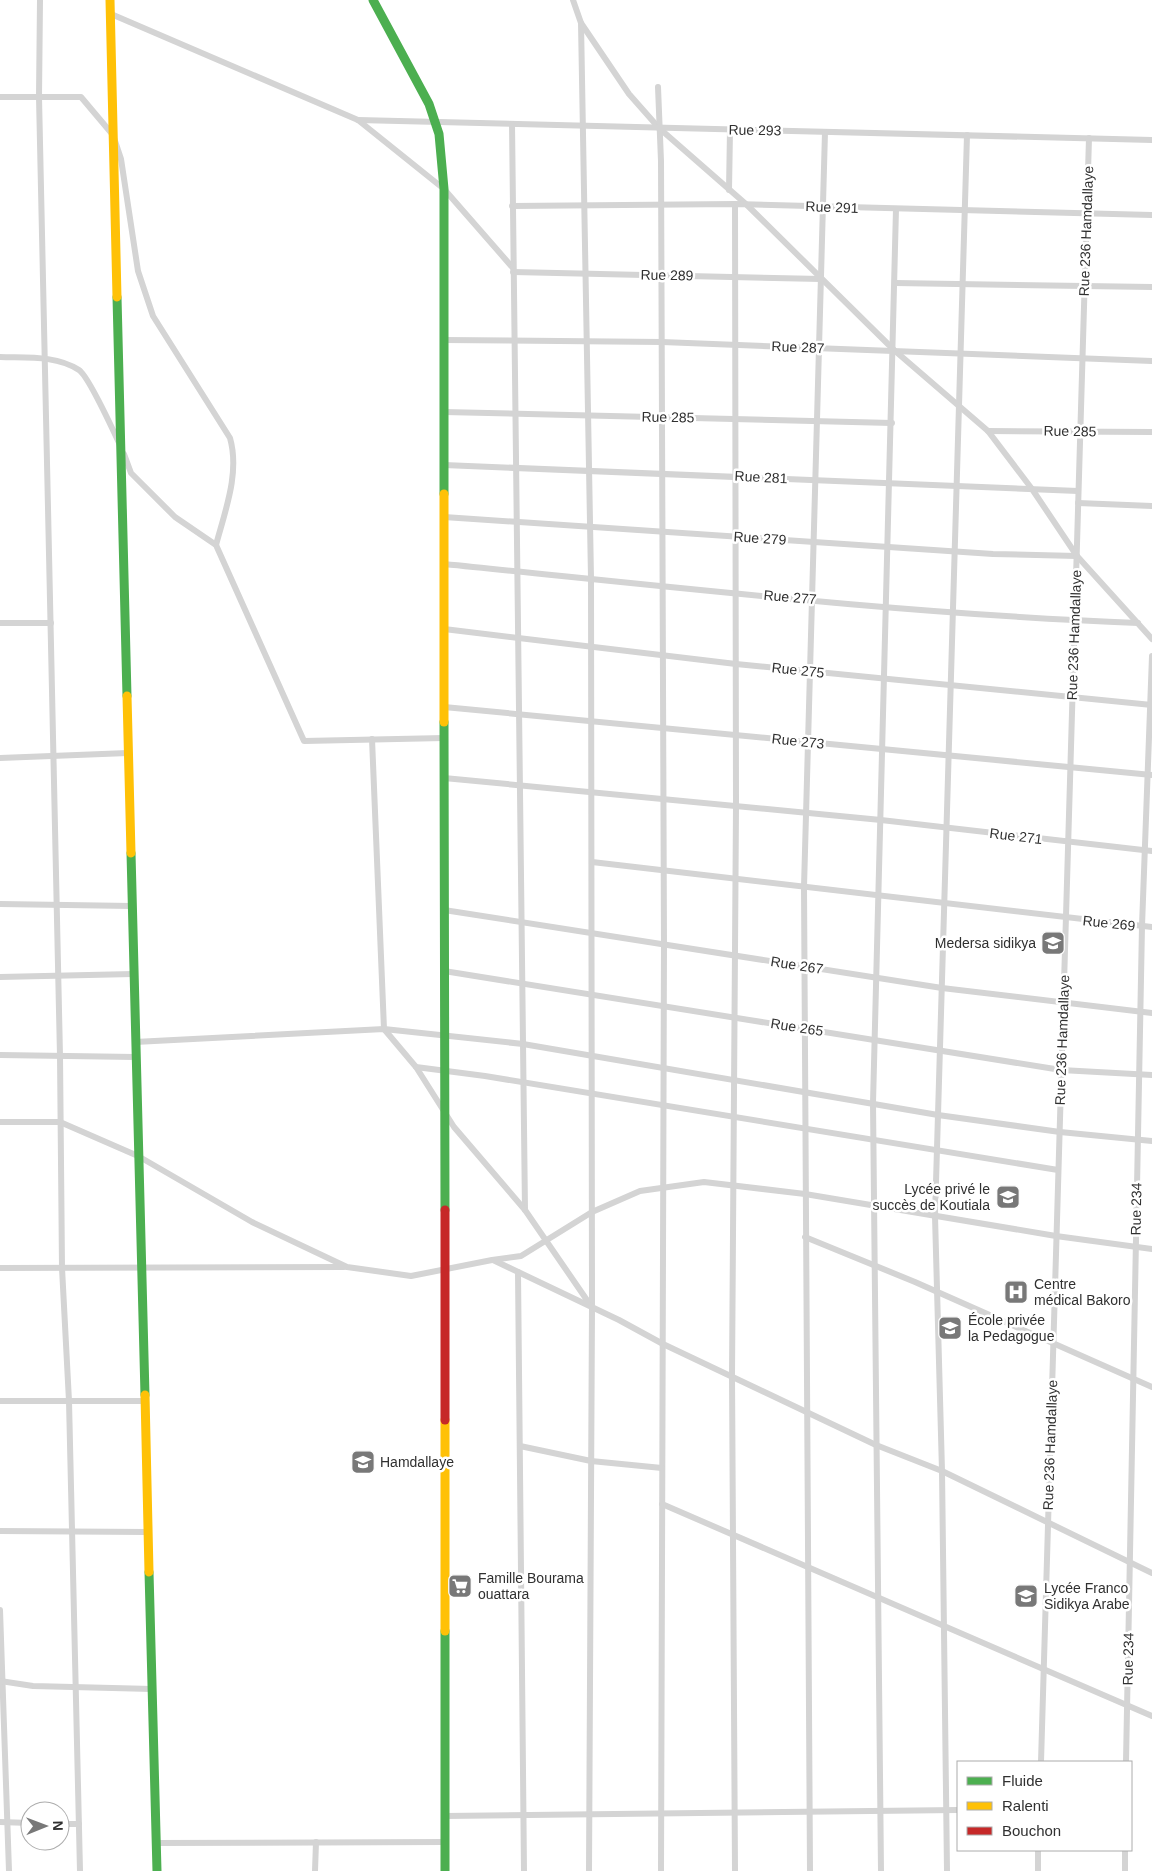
<svg xmlns="http://www.w3.org/2000/svg" width="1152" height="1871" font-family="Arial,sans-serif">
<style>
.lines{fill:none;stroke-linecap:round;stroke-linejoin:round}
.street{stroke:#d4d4d4;stroke-width:6}
.fast{stroke:#4caf50;stroke-width:9}
.slow{stroke:#ffc107;stroke-width:9}
.jam{stroke:#c62828;stroke-width:9}
.labels{text-anchor:middle;stroke-width:5;stroke-linejoin:round;paint-order:stroke}
.street-label{font-size:14px;fill:#303030;stroke:#fff}
.poi-label{font-size:14px;fill:#303030;stroke:#fff;text-anchor:start}
</style>
<rect width="100%" height="100%" fill="#fff"/>
<g class="lines">
<g class="street">
<path d="M40,0L39,97L60,1056L62,1268L69,1401L80,1871"/>
<path d="M573,0L581,23L629,94L659,128L747,205L894,350L988,431L1032,489L1077,556L1152,639"/>
<path d="M111,14L358,120L444,189L513,268"/>
<path d="M581,23L591,578L592,1307L589,1871"/>
<path d="M658,87L661,161L664,944L661,1871"/>
<path d="M0,97H81L113,135L121,159L138,271L153,316L230,438C240,473 225,511 216,545"/>
<path d="M358,120L1152,140"/>
<path d="M512,124L525,1210"/>
<path d="M729,190L730,130"/>
<path d="M735,204L736,807L732,1376L735,1871"/>
<path d="M512,206L735,204L1152,215"/>
<path d="M513,272L821,279"/>
<path d="M895,283L1152,287"/>
<path d="M444,340L662,342L1152,361"/>
<path d="M0,357C26,358 56,355 79,370C88,376 114,432 120,445"/>
<path d="M444,412L892,423"/>
<path d="M988,431L1152,432"/>
<path d="M124,454L131,473L175,517L216,545L304,741L444,738"/>
<path d="M444,465L1078,491"/>
<path d="M1078,503L1152,506"/>
<path d="M444,517L993,554L1077,556"/>
<path d="M444,564C674,587 906,614 1138,623"/>
<path d="M0,623H51"/>
<path d="M444,629L736,664L1152,705"/>
<path d="M444,707L1152,775"/>
<path d="M372,739L384,1029L416,1067L454,1127L525,1210L591,1306"/>
<path d="M0,758L128,753"/>
<path d="M444,778L881,820L1152,851"/>
<path d="M592,862L1152,927"/>
<path d="M0,904L132,906"/>
<path d="M444,910L942,988L1152,1013"/>
<path d="M444,971L1061,1070L1152,1075"/>
<path d="M0,977L133,974"/>
<path d="M135,1042L384,1029L523,1044L938,1115L1060,1132L1152,1141"/>
<path d="M0,1055L135,1057"/>
<path d="M416,1067L485,1076L1058,1170"/>
<path d="M0,1122H60L138,1156L252,1222L347,1267L411,1276L492,1260L521,1256L592,1212L640,1191L704,1182L805,1194L1056,1236L1152,1249"/>
<path d="M805,1237L915,1282L1152,1387"/>
<path d="M493,1260L619,1320L663,1344L876,1445L942,1471L1152,1573"/>
<path d="M0,1268L344,1267"/>
<path d="M518,1272L524,1871"/>
<path d="M0,1401H144"/>
<path d="M520,1446L591,1461L662,1468"/>
<path d="M662,1504L1152,1716"/>
<path d="M0,1531L147,1532"/>
<path d="M0,1610L9,1871"/>
<path d="M0,1681L33,1686L152,1689"/>
<path d="M1041,1762L1089,138"/>
<path d="M1126,1762L1142,926L1152,656"/>
<path d="M445,1816L958,1810"/>
<path d="M0,1822L30,1823"/>
<path d="M60,1824H79"/>
<path d="M156,1843L445,1842"/>
<path d="M315,1871L316,1842"/>
<path d="M810,1871L804,887L825,132"/>
<path d="M881,1871L873,1103L896,209"/>
<path d="M947,1871L942,1471L935,1216L967,135"/>
<path d="M1038,1871V1850"/>
<path d="M1125,1871V1850"/>
</g>
<g class="fast">
<path d="M373,0L429,104L439,134L444,189V494"/>
<path d="M117,297L127,696"/>
<path d="M444,722L445,1210"/>
<path d="M131,853L145,1395"/>
<path d="M149,1572L157,1871"/>
<path d="M445,1631V1871"/>
</g>
<g class="slow">
<path d="M110,0L117,297"/>
<path d="M444,494V722"/>
<path d="M127,696L131,853"/>
<path d="M145,1395L149,1572"/>
<path d="M445,1420V1631"/>
</g>
<path class="jam" d="M445,1210V1420"/>
</g>
<defs>
<g id="school-square" transform="scale(1.25)"><rect x="-9" y="-9" width="18" height="18" rx="4" fill="#787878" stroke="#fff"/><path d="M0-5L7-2L0 1L-7-2ZM-4 1L0 2.5L4 1V4Q0 6-4 4Z" fill="#fff"/></g>
<g id="hospital-square" transform="scale(1.25)"><rect x="-9" y="-9" width="18" height="18" rx="4" fill="#787878" stroke="#fff"/><path d="M-5-5h3v3.5h4V-5h3V5h-3V1.5h-4V5h-3Z" fill="#fff"/></g>
<g id="supermarket-square" transform="scale(1.25)"><rect x="-9" y="-9" width="18" height="18" rx="4" fill="#787878" stroke="#fff"/><path d="M-6-5.5h2.5l.6 2H6L4.5 2H-2.5L-4.4-4H-6ZM-1.5 3.2a1.3 1.3 0 1 0 .1 0ZM3 3.2a1.3 1.3 0 1 0 .1 0Z" fill="#fff"/></g>
</defs>
<g fill-rule="evenodd">
<use href="#school-square" x="1053" y="943"/>
<use href="#school-square" x="1008" y="1197"/>
<use href="#hospital-square" x="1016" y="1292"/>
<use href="#school-square" x="950" y="1328"/>
<use href="#school-square" x="363" y="1462"/>
<use href="#supermarket-square" x="460" y="1586"/>
<use href="#school-square" x="1026" y="1596"/>
</g>
<g class="labels">
<g class="street-label">
<text transform="translate(755 130) rotate(1)" y="5">Rue 293</text>
<text transform="translate(832 207) rotate(2)" y="5">Rue 291</text>
<text transform="translate(1086 231) rotate(-88)" y="5">Rue 236 Hamdallaye</text>
<text transform="translate(667 275) rotate(1)" y="5">Rue 289</text>
<text transform="translate(798 347) rotate(2)" y="5">Rue 287</text>
<text transform="translate(668 417) rotate(1)" y="5">Rue 285</text>
<text transform="translate(1070 431) rotate(1)" y="5">Rue 285</text>
<text transform="translate(761 477) rotate(3)" y="5">Rue 281</text>
<text transform="translate(760 538) rotate(4)" y="5">Rue 279</text>
<text transform="translate(790 597) rotate(5)" y="5">Rue 277</text>
<text transform="translate(1074 635) rotate(-88)" y="5">Rue 236 Hamdallaye</text>
<text transform="translate(798 670) rotate(6)" y="5">Rue 275</text>
<text transform="translate(798 741) rotate(6)" y="5">Rue 273</text>
<text transform="translate(1016 836) rotate(7)" y="5">Rue 271</text>
<text transform="translate(1109 923) rotate(6)" y="5">Rue 269</text>
<text transform="translate(797 965) rotate(9)" y="5">Rue 267</text>
<text transform="translate(797 1027) rotate(9)" y="5">Rue 265</text>
<text transform="translate(1062 1040) rotate(-88)" y="5">Rue 236 Hamdallaye</text>
<text transform="translate(1136 1209) rotate(-89)" y="5">Rue 234</text>
<text transform="translate(1050 1445) rotate(-88)" y="5">Rue 236 Hamdallaye</text>
<text transform="translate(1128 1659) rotate(-89)" y="5">Rue 234</text>
</g>
<g class="poi-label">
<text x="1036" y="948" text-anchor="end">Medersa sidikya</text>
<text x="990" y="1194" text-anchor="end">Lycée privé le<tspan x="990" dy="16">succès de Koutiala</tspan></text>
<text x="1034" y="1289">Centre<tspan x="1034" dy="16">médical Bakoro</tspan></text>
<text x="968" y="1325">École privée<tspan x="968" dy="16">la Pedagogue</tspan></text>
<text x="380" y="1467">Hamdallaye</text>
<text x="478" y="1583">Famille Bourama<tspan x="478" dy="16">ouattara</tspan></text>
<text x="1044" y="1593">Lycée Franco<tspan x="1044" dy="16">Sidikya Arabe</tspan></text>
</g>
</g>
<rect x="957" y="1761" width="175" height="90" fill="#ffffff" stroke="#acacac"/>
<rect x="967" y="1777" width="25" height="8" fill="#4caf50" stroke="#acacac"/>
<text x="1002" y="1786" font-size="15" fill="#303030">Fluide</text>
<rect x="967" y="1802" width="25" height="8" fill="#ffc107" stroke="#acacac"/>
<text x="1002" y="1811" font-size="15" fill="#303030">Ralenti</text>
<rect x="967" y="1827" width="25" height="8" fill="#c62828" stroke="#acacac"/>
<text x="1002" y="1836" font-size="15" fill="#303030">Bouchon</text>
<g transform="translate(45 1826) rotate(89)"><circle r="24" fill="#ffffff" stroke="#acacac"/>
<path d="M0-4L9 19L0 12L-9 19Z" fill="#787878"/>
<text y="-8" font-size="14" font-weight="bold" text-anchor="middle" fill="#303030">N</text>
</g>
</svg>
